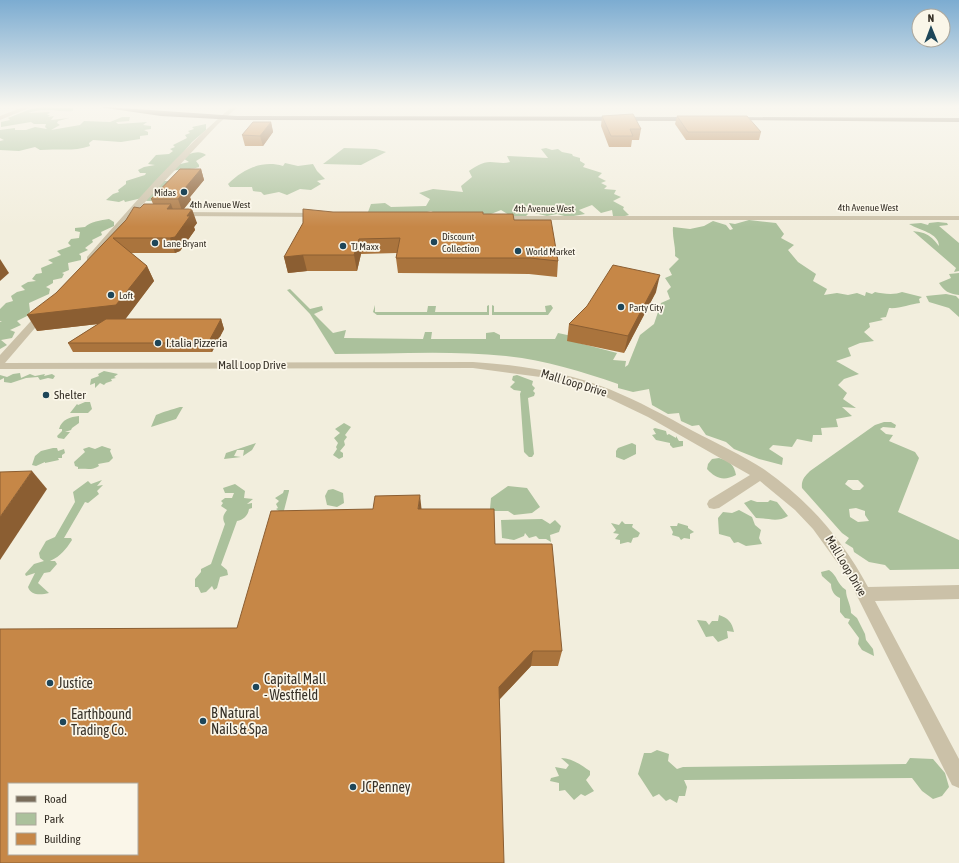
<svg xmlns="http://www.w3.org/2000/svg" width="959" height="863" font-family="'Asap Condensed',sans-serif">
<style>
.green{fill:#abc19c;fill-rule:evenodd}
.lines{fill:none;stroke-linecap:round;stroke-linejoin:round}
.minor{fill:#cbc1a8;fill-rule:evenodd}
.major{fill:#796c5a;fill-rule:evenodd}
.wall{fill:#aa743d}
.shaded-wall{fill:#8b5e32}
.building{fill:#c68747;stroke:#8b5e32;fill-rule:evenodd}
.poi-dot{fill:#1e4659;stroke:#faf6e9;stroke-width:1.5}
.labels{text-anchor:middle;stroke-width:3.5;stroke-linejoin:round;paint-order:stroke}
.far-poi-label{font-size:10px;fill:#373128;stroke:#faf6e9;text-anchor:start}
.far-street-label{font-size:10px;fill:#373128;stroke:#faf6e9}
.poi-label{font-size:12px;fill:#373128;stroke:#faf6e9;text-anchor:start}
.street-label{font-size:12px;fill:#373128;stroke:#faf6e9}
.near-poi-label{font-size:14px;fill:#373128;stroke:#faf6e9;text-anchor:start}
</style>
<rect width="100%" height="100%" fill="#f2eedd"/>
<g class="green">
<path d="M41,107L73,108V111C55,113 49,106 28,113L50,112L47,115H50L48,117L54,116L51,120L69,118L58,121L57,123L60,125L51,130L80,125L84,121L110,122L122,117H130L129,121L116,122L118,124L147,122L143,125L151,126V129L144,130L148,132V135L140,136V139L121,142L93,140L89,143L90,146C73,152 57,148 40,150L35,147L19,151L0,150V141L4,140L0,138V130L15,128V130H26L35,127L47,129L45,127L46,124H34L31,122L1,127V122L10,120L8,118L28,110Z"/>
<path d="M206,124V130L192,142L172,166L189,162L181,157C189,154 199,149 206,155L196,161L199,165V167C187,172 162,166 158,181H175L162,201H147L142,198L125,202L124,200L119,202L106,200L113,194L119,192L118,190L126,184V181L145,175L146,173H140L138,170L144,167L155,165L148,164L156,155L169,154L173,151L170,149L175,147L173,145L187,138L185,135L190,133L188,131L194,129L192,127Z"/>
<path d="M344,148L376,149L386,152L361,165L323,164Z"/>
<path d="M546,148L552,150L558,149L562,152L572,154L573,156L580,158V161L585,164L583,167L602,173L598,177L606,181L601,183L607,186L604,189L616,190L614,194L621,197L613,201L624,207L623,209L629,215L621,217L613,216L612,210L601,213L592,205L579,210L585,214L568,217L557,214L547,216L530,212L525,217L511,216L501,210L486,216H440L431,211L419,214L410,212L396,216L368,212L371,204L385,203L391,207L426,206L430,199L419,193L433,189L463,192L461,186L472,177L469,171C474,167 483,162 490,162C497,162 503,164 510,162L507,156L548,158L541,149Z"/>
<path d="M285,163L298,166L313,164L317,171L325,179L317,181L321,184L311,190L300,189L287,195L279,192L264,195L261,192L253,191L252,187H230L228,184C243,169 262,160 283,166Z"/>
<path d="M109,219L114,222V226L101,232L102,235L92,240L93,242L85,248L88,250L79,254L81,256V260L68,263L69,270L62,273L64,274L62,278L53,280V283L46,287L50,289L49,294L29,303L30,311L27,316L17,321L21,325L10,330L15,332L12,338L1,340L7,345L0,349V322L2,321H0V309L6,303L13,301L11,296L17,292L25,290L21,286L28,282L36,281L32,279L36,274L42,273L41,268L53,263L48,260L61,255L57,251L71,246L68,243L71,239L79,238L80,232L75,231V228L85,227C90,222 101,220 109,219Z"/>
<path d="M749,220L776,223L784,234L781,238L794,245L788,250L798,262L816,274L813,281L827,289L824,295L837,293L848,295L857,293L865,296L866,292L872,294L875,292C882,294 896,295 902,292L922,297L919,299L920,303C910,304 899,309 889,308L886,317L880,318L883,320L869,323L870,327L864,332L874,341L860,343L848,348L851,356L836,361L859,374L844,379L838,385L847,393L843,399L856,408L842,407L852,416L836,419L838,427L821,428L822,435H813L812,442L797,439L792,447L773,445L769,449L783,458L782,465L759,459L734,449L726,442L706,435L699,425L692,426L681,421L679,413L668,414L652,405L649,389L633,392L618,388V384C581,371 544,360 506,356C449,350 392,354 335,354L310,314L287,290L290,289L310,309L322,306L323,310L314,314L333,333L346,330L344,338L423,339L425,332H432L431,339H486V333L494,332L500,335V339H555L558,333L572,336L579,343L617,353L613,360L626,361L625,367L628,365L640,335L654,324L661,303L670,299L667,291L671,287L665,278L672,275L669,269L679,259L675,256C676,247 672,237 673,227L690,229L704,226L713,221L726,225L730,230L733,229L729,223L735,224Z"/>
<path d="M938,222L947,223L948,225L939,226L959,243V271L954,272L956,268L913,231C928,233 931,236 939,246C939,233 919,230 909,224L921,223L928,225L929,223Z"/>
<path d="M959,273V295C949,294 944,291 939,283L951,278L949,274Z"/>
<path d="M946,294L956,296L959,299V317L949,308L929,302L926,296Z"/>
<path d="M375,305V312H427L428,306H436L435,312H487V306L489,305V315H377L373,312Z"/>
<path d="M492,305L494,306V312H546L545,306L551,305L553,308L548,315H492Z"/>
<path d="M104,371L118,374L114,377L116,378L111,379L112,381L106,383L104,385L100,383L95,388V383L90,385L91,379L99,376L98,374Z"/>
<path d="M20,373L21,378L30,374L35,376L45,374L44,376L52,374L55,376L53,379L48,378L40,380L38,377L26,378L11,383L4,382V378L0,380V375L7,377L13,374Z"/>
<path d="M517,375L533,381L532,385L535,388L533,391L535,393L534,396L528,398L534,454L532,457H529L524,452L520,394L521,391L514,390L510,387L515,382L512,380L513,376Z"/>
<path d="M85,402H90L92,409L88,413H70L77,404L78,405Z"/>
<path d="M180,407H183L176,419L151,427L156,415C165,411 171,410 180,407Z"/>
<path d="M79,416V423L72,428L71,430L65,432H70L64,439L58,438L57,436L62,431V429H59C62,419 70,417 79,416Z"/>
<path d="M884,422H891L896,425L895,428L883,427L880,429L886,434L893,435L889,441L915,452L919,458L898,512L959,540V569L890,570L885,565L869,562L854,552L853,548L845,543L849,538L842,533L802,488C801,480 805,476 810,471L875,425ZM848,480H858L864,486L860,490H853L845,484ZM856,508L865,511V515L869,521L858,522L850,517L849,509Z"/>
<path d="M344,423L351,427L345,435L347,437L344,441L345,445L340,451L343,453V457L339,459L333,455L337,449L336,447L338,443L334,438L340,433L335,429Z"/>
<path d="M655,428L666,431L667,435L669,434L676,438V436L679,441H683V446L673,448L670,445V443L656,440L652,435L656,434L653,429Z"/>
<path d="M256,443L252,450L243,456L244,450H237L234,456L241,457L224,459L226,453Z"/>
<path d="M632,443L636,445V454L624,460L616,457V451L618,448Z"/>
<path d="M102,446L111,449L110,451L113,458L109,462L98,464L99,466C91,471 86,468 78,469V467L75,466L74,462L85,452L83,449L89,447L95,449Z"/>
<path d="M53,448H57L58,451L64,449L65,453L62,455V458H58L59,460L45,463V462L36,466L32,465L35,456L41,451Z"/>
<path d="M719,458C730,461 734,465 736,475C724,481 716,479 707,469L708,464L712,459Z"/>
<path d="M102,480L97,486L103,485L97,491L99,494L88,503L85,502L64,538H71L72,540C66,549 61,556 50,561H55L57,564L50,572L44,573L38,583L49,593C41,595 31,596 28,587L35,573L26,576L25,574L34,564L44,561L40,558L39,553L46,541L55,537L75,502L73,492L88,481L91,484Z"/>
<path d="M235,484L245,491L244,498L253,499L247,504L252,503V508L249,509C248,516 243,520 237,521L221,565L227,570L228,575L220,577L217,588L214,590L212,586L206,592L201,593L198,587H195V579L201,572V569L211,564L225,524C222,518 223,515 227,510L221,506L223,503L221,501L225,498H232L234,493H225L223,488Z"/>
<path d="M508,486L527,488L540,507L532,513L514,515L508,511H492L490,509L491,498Z"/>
<path d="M333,489L343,493L344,503L337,507L327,505L325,496L328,490Z"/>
<path d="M284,490H289V491L280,526L279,511L276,509L278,508L276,504L279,501L275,498L283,493Z"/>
<path d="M751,500L757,502H768L770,500L777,502L788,516C777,523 768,518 756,518L744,503Z"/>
<path d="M739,510L752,517L755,525L761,530L759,538L762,544L746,546L738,542L734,543L730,537L719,534L718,518L723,512L732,513Z"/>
<path d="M542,519L550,524L555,520L561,526L559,532L550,535L551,542L546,539H539L536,536L529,538L525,533L524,536L514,540L502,538L501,520Z"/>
<path d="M622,521L625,524H633L632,527L640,533L638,537L633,538L631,543L628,542L620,544V540L615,539L619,534L613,533L616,530L611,523L619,525Z"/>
<path d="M678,523L688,526V528L694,532L690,534V539L684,538L681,540L679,537L672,535L673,532L670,526H677Z"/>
<path d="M829,570C838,576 836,583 846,590C846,599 851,604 851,613L857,618L865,634L866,640L873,649L874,656L862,650L858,644L859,638L848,623L850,619L845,618L840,612V598C834,596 831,590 831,584L822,576L821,572Z"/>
<path d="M719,615C728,618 732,622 734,632L727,631L728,638L718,642L713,636L706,637L697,620L706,621L709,625L712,621H718Z"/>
<path d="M657,750L669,754L668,761L677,769L683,767L906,764L910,758L933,759L945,773L949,787L942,796L933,799L922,791L912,778L684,780L687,787L685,796H679L677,803L670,799L666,801L659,794L653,797L638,774L644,753H651Z"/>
<path d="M561,758C572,758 581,765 590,771V775L586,780L594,791L585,796L581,794L574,800L565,790L559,791V783L550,781L551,778L559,776L555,767L566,769L569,765Z"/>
</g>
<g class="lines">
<g class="minor">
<path d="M26,106H34L0,120V116Z"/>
<path d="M233,106H239L218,124L132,216L93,261H87V257C132,206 180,150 233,106Z"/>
<path d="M175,212L320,213L324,215L320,217L178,216H175Z"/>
<path d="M495,216H959V220H498L494,218Z"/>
<path d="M44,309L47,310L49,312L47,314L5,363L473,362C520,365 565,372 609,389C638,401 666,416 693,431C716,443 744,456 765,470C808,500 843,540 868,587L959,585V599L875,601L959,759V788L952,785L847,576L813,529L795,510L760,481L719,508L714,509L709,508L707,504L709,500L750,475L648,417L600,394L548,378L473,368L0,369V355L41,310Z"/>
</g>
<g class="major">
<path d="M92,106L237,116L692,117L695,119L692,121L237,120L161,116Z"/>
<path d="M734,117L959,118V122L732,120Z"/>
</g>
</g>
<g class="wall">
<path d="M602,116L641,129L639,140H632L631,147H609L601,126Z"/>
<path d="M677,116L761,132L759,140H686L675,124Z"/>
<path d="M271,122L273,132L263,146H245L242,135Z"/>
<path d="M201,169L204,180L190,197L191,200L184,209L197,223L194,227L195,230L180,251L175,253H131L147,266L154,281L125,319H221L224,329L212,352H73L68,343L98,324L37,331L56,293L140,208L153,204L151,199Z"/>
<path d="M333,212L514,220L558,261L557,277L529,274L398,273L396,258L397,253L361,254L357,271H307L288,273L284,257Z"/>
<path d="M656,292L624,353L567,341L569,324Z"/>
<path d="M421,509L495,544L562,651L558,666H531L499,700L237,628Z"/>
</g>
<g class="shaded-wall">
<path d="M271,122L273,132L263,146L260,136Z"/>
<path d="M201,169L204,180L190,197L191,200L182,211L178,199L185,188Z"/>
<path d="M171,204L176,218L167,209Z"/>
<path d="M192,209L197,223L194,227L195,230L180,251L175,253L170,238Z"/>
<path d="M359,239L361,254L357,271L354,255Z"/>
<path d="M303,255L307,271L288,273L284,257Z"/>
<path d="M0,259L9,273L0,281Z"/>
<path d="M147,266L154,281L124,321L37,331L27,315Z"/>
<path d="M660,275L656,292L624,353L628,336Z"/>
<path d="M221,319L224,329L212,352L208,343Z"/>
<path d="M32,471L47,489L0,560V517Z"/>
<path d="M420,495L422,513L418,509Z"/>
<path d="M533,651L531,666L498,701L499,687Z"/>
</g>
<g class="building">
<path d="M633,114L641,129H630L633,136H611L602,116Z"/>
<path d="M677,116H747L761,132H688Z"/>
<path d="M253,122H271L260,136L242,135Z"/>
<path d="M180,169H201L185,188H187L178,199H151Z"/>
<path d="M144,204H171L167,209H192L187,216H190L175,237L170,238H113L147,266L116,305L27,315L56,293L126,220L134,207L140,208Z"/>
<path d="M303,209L333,212H483V214H513L514,220H551L558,261L530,258H396L400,238L359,239L354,255H303L284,257L303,223Z"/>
<path d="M613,265L660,275L628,336L569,324L587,306Z"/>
<path d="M106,319H221L208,343H68Z"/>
<path d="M32,471L0,517V472Z"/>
<path d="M420,495L418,509H494L495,544H552L562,651H533L499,687L504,863H0V629L237,628L271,511L373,509L375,496ZM9,784H137V854H9Z"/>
</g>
<linearGradient id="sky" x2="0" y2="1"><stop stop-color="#7cacd1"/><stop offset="0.47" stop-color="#f9f7f0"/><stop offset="1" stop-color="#f9f7f0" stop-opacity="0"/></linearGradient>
<rect width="959" height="227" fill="url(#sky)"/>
<g class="poi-dot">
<circle cx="184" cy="192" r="4"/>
<circle cx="434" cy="242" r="4"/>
<circle cx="155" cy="243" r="4"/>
<circle cx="343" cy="246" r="4"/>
<circle cx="518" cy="251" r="4"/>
<circle cx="111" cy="295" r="4"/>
<circle cx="621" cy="307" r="4"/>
<circle cx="158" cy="343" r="4"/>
<circle cx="46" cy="395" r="4"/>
<circle cx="50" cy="683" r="4"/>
<circle cx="256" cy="687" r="4"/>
<circle cx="203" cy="721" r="4"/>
<circle cx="63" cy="722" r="4"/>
<circle cx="353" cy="787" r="4"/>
</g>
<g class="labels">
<g class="far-poi-label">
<text x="176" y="196" text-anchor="end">Midas</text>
<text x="442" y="240">Discount<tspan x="442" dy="12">Collection</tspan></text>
<text x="163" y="247">Lane Bryant</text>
<text x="351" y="250">TJ Maxx</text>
<text x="526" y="255">World Market</text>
<text x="119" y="299">Loft</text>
<text x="629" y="311">Party City</text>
</g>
<g class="far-street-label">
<text x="220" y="208">4th Avenue West</text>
<text x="868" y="211">4th Avenue West</text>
<text x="544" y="212">4th Avenue West</text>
</g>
<g class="poi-label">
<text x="166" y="347">I.talia Pizzeria</text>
<text x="54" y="399">Shelter</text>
</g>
<g class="street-label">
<text x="252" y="369">Mall Loop Drive</text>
<text transform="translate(574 383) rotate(17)" y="4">Mall Loop Drive</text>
<text transform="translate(846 566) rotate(59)" y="4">Mall Loop Drive</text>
</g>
<g class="near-poi-label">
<text x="264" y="684">Capital Mall<tspan x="264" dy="16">- Westfield</tspan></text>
<text x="58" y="688">Justice</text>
<text x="211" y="718">B Natural<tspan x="211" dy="16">Nails &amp; Spa</tspan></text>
<text x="71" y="719">Earthbound<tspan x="71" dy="16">Trading Co.</tspan></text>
<text x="361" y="792">JCPenney</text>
</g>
</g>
<rect x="8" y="783" width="130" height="72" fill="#faf6e9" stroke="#aca79c"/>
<rect x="16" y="796" width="20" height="6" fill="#796c5a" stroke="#aca79c"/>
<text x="44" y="803" font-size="12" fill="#373128">Road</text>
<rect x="16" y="813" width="20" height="12" fill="#abc19c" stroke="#aca79c"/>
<text x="44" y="823" font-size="12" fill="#373128">Park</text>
<rect x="16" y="833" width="20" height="12" fill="#c68747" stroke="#aca79c"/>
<text x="44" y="843" font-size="12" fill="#373128">Building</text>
<g transform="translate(931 28) rotate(359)"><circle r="19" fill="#faf6e9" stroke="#aca79c"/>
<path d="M0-3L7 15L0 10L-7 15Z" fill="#1e4659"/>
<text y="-6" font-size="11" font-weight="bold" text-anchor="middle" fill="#373128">N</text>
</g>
</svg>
